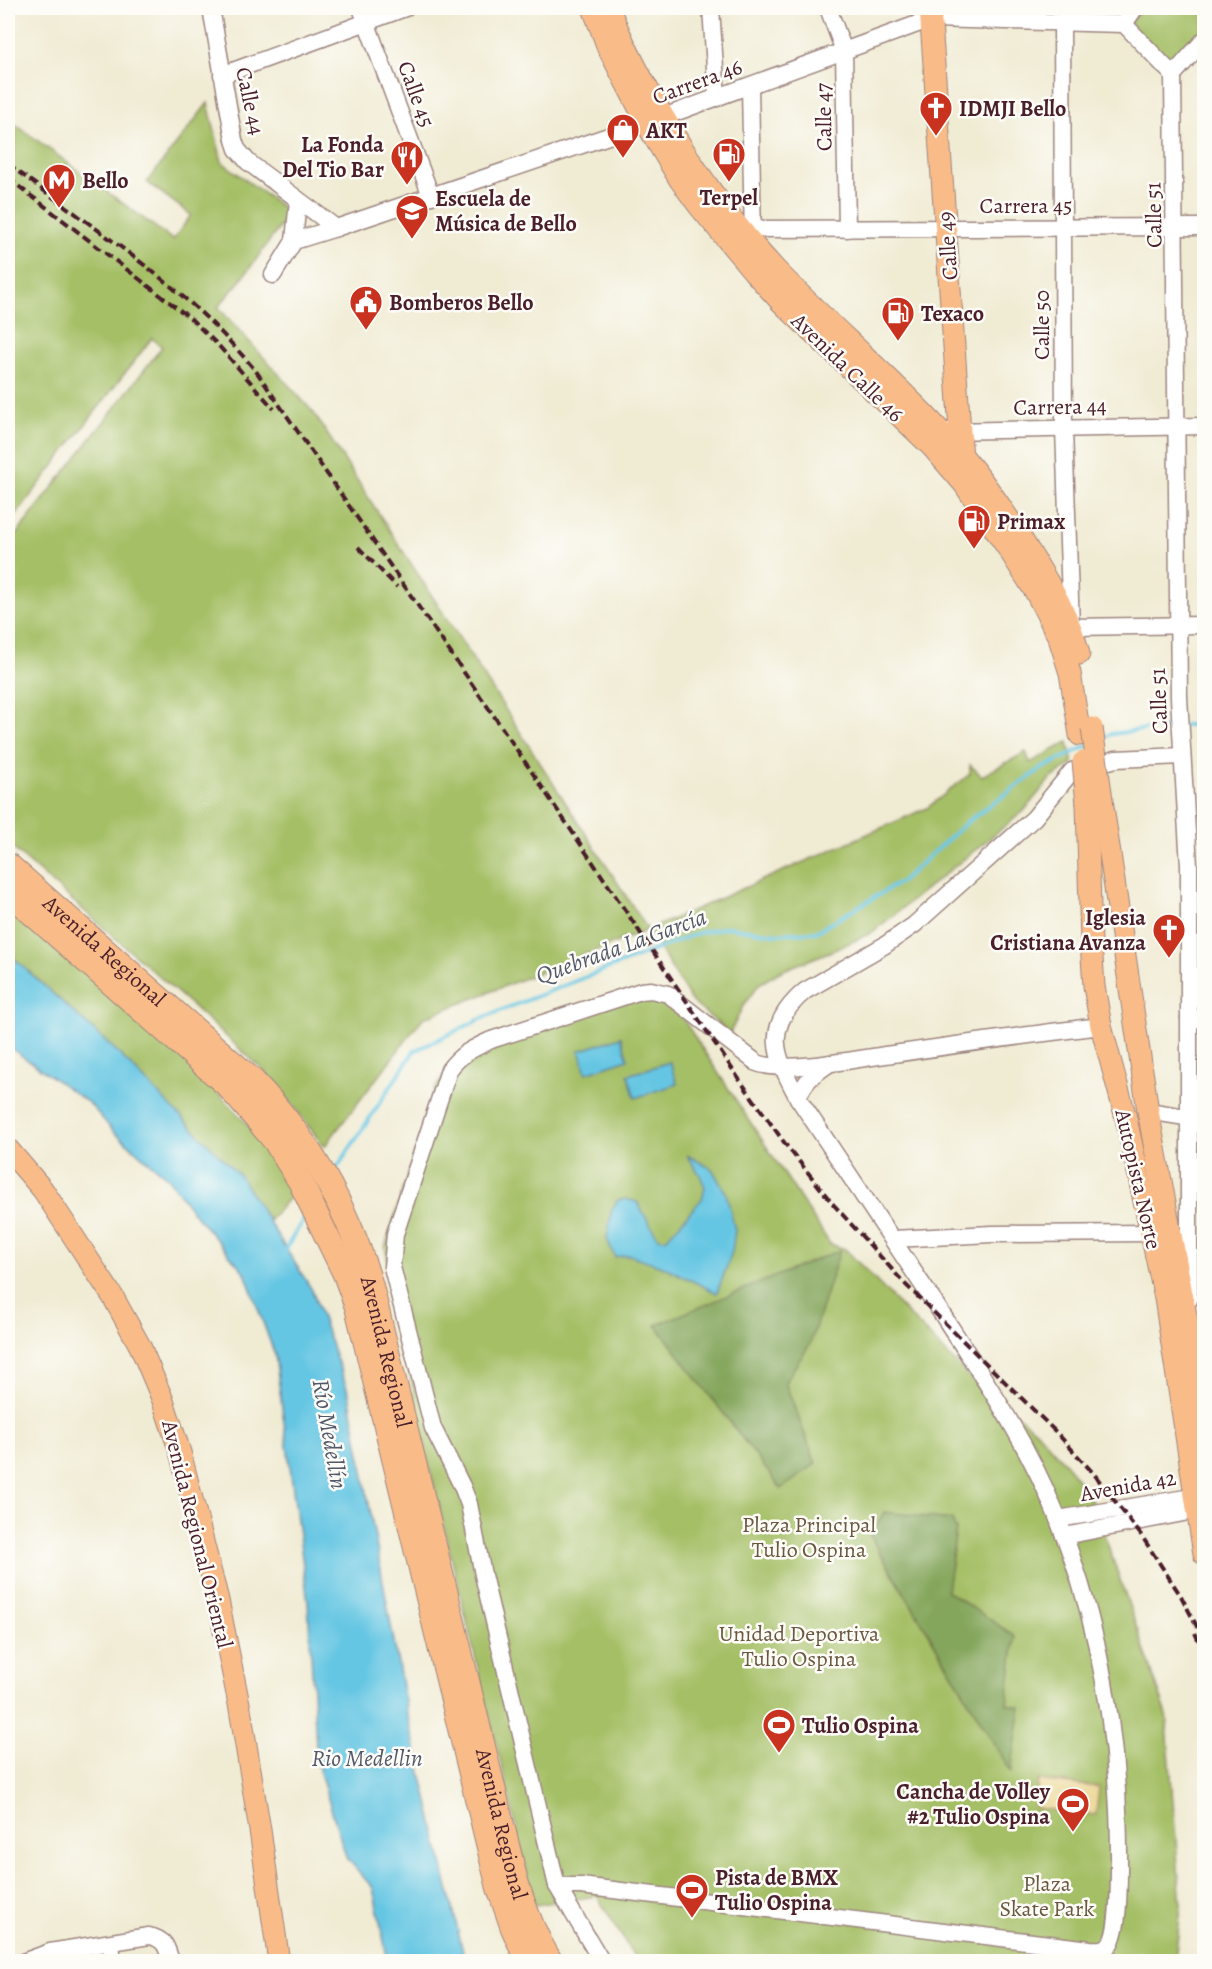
<svg xmlns="http://www.w3.org/2000/svg" width="1212" height="1969" font-family="Alegreya,serif">
<style>
.green{fill:#a5bf66;stroke:#786f48;stroke-width:1.5}
.forest{fill:#84a65b;stroke:#676243;stroke-width:1.5}
.sand{fill:#eeda9e;stroke:#9c7c64;stroke-width:1.5}
.water{fill:#65c6e3;stroke:#587287;stroke-width:1.5}
.lines{fill:none;stroke-linecap:round;stroke-linejoin:round}
.stream{stroke:#65c6e3;stroke-width:4}
.minor-casing{stroke:#9d857f;stroke-width:19}
.major-casing{stroke:#9d857f;stroke-width:23}
.highway-casing{stroke:#9d857f;stroke-width:26}
.minor{stroke:#fff;stroke-width:16}
.major{stroke:#f9bc89;stroke-width:21}
.highway{stroke:#f9bc89;stroke-width:24}
.rail{stroke:#4a1f2b;stroke-width:4;stroke-dasharray:9 4.5;stroke-linecap:butt}
.major-bridge-casing{stroke:#9d857f;stroke-width:23;stroke-linecap:butt}
.major-bridge{stroke:#f9bc89;stroke-width:21}
.labels{text-anchor:middle;stroke-width:5;stroke-linejoin:round;paint-order:stroke}
.street-label{font-size:22px;fill:#4a1f2b;stroke:#fdfcf7}
.poi-label{font-size:22px;font-weight:bold;fill:#4a1f2b;stroke:#fdfcf7;text-anchor:start}
.park-label{font-size:22px;fill:#6a5740;stroke:#fdfcf7}
.water-label{font-size:24px;font-style:italic;fill:#53596b;stroke:#fdfcf7}
</style>
<rect width="100%" height="100%" fill="#fdfcf7"/>
<filter id="ink" filterUnits="userSpaceOnUse"><feTurbulence type="fractalNoise" baseFrequency=".0167" numOctaves="2"/><feDisplacementMap in="SourceGraphic" scale="12" xChannelSelector="R" yChannelSelector="G"/><feConvolveMatrix kernelMatrix="1 2 1 2 8 2 1 2 1" color-interpolation-filters="sRGB"/></filter>
<filter id="wash" filterUnits="userSpaceOnUse"><feTurbulence type="fractalNoise" baseFrequency=".008" numOctaves="4" result="noise"/><feDisplacementMap in="SourceGraphic" scale="24" xChannelSelector="R" yChannelSelector="G"/><feGaussianBlur stdDeviation="1.35" result="paint"/><feColorMatrix in="noise" values="0 0 0 0 0 0 0 0 0 0 0 0 0 0 0 0 0 1.4 0 .05"/><feComposite in="paint" operator="in"/></filter>
<g filter="url(#wash)">
<rect width="100%" height="100%" fill="#f0ebd3"/>
<g class="green">
<path d="M1141,8H1204V34L1173,69L1129,24Z"/>
<path d="M208,103L222,162L290,213L241,280L218,307L313,412L648,930L927,808L970,774V765L982,776L1026,752L1030,763L1068,742L1073,764L1050,779L1024,811L871,933L834,950L781,971L759,984L743,1006L730,1033L692,1002L648,930L423,1018L324,1147L275,1081L195,1008L8,844V545L162,347L152,338L8,525V119L173,240L191,215L147,182Z"/>
<path d="M8,902L184,1057L248,1125L296,1190L269,1221L239,1176L113,1048L8,953Z"/>
<path d="M666,993L830,1244L845,1249L974,1382L1036,1430L1070,1469L1094,1505L1166,1712L1181,1906L1175,1961H637L597,1896L535,1905L422,1436L385,1247L434,1091L449,1064L633,994Z"/>
</g>
<g class="forest">
<path d="M840,1250L810,1344L785,1382L816,1464L781,1489L656,1325Z"/>
<path d="M884,1512L952,1520L956,1530L947,1591L1015,1636L1007,1704L1021,1707L1011,1772L869,1534L876,1526Z"/>
</g>
<path class="sand" d="M1038,1780L1099,1787L1096,1815L1035,1808Z"/>
<g class="water">
<path d="M8,953L113,1048L240,1176L312,1290L349,1394L406,1708L465,1961H388L373,1888L346,1857L317,1763L308,1602L275,1355L245,1273L192,1211L169,1179L114,1132L90,1104L8,1046Z"/>
<path d="M621,1037L628,1059L586,1073L579,1051Z"/>
<path d="M670,1062L677,1084L635,1098L628,1075Z"/>
<path d="M687,1155L712,1169L726,1193L735,1230L732,1252L717,1293L662,1266L629,1255L615,1257L607,1239L612,1209L618,1200L625,1199L637,1202L658,1238L666,1239L702,1199L705,1187L700,1175Z"/>
</g>
<g class="lines">
<g class="stream">
<path d="M1184,725H1204"/>
<path d="M1099,740L1111,734L1177,725"/>
<path d="M333,1174L414,1051L487,1016L698,933L728,927L774,934L816,932L902,881L968,821L1041,769L1087,746"/>
<path d="M285,1250L306,1215"/>
</g>
</g>
</g>
<g filter="url(#ink)">
<g class="lines">
<g class="minor-casing">
<g id="minor">
<path d="M211,8L234,140L237,149L248,162L336,228"/>
<path d="M361,8L431,196"/>
<path d="M711,8L717,98"/>
<path d="M828,8L844,51L847,229"/>
<path d="M1135,8L1124,24L1173,75L1179,697L1189,866V1300"/>
<path d="M1062,23L1064,429L1071,627L1204,625"/>
<path d="M1065,23L1071,8"/>
<path d="M222,75L405,8"/>
<path d="M1173,75L1204,40"/>
<path d="M750,86L753,240"/>
<path d="M740,229L1204,227"/>
<path d="M294,241L336,228L647,123L931,19L1124,24"/>
<path d="M273,275L294,241L298,200"/>
<path d="M948,431L1204,426"/>
<path d="M1189,1018L1204,1020"/>
<path d="M798,1098C804,1081 815,1073 830,1063"/>
<path d="M1148,1111L1204,1120"/>
<path d="M893,1239L992,1234L1151,1233"/>
<path d="M1058,1519L1204,1495"/>
<path d="M1064,1536L1204,1509"/>
<path d="M557,1886H581L1090,1949C1096,1949 1103,1951 1108,1946C1119,1936 1119,1883 1119,1867C1120,1746 1101,1624 1055,1512C1027,1442 985,1380 944,1317C896,1244 847,1171 798,1098C775,1055 762,1027 805,991L885,945L914,925L1034,818L1072,771L1116,759L1182,756"/>
<path d="M111,1943L113,1962"/>
<path d="M23,1962L50,1952L149,1936C165,1939 167,1947 171,1962"/>
<path d="M602,1962L557,1886L483,1575L469,1504L462,1486L433,1428L392,1267L395,1234L449,1070C460,1054 474,1048 491,1040L641,991L651,990L668,994L757,1063C785,1074 861,1058 893,1054C962,1044 1032,1034 1101,1026"/>
</g>
</g>
<g class="major-casing">
<g id="major">
<path d="M593,8L608,48L654,137L680,180L699,206L753,271L782,303L932,447L964,484L1009,550L1036,593L1059,638L1070,673L1080,735"/>
<path d="M609,8C623,44 640,76 659,109C692,167 730,221 776,270C837,333 905,389 962,455C989,487 1011,521 1032,556C1051,587 1070,617 1079,654"/>
<path d="M930,8L962,459"/>
<path d="M1102,800L1148,1111L1188,1326L1204,1437"/>
<path d="M1087,804L1091,943L1094,986L1101,1026L1126,1118L1165,1298L1204,1554"/>
<path d="M8,1149L43,1190L113,1297L140,1346L162,1398L180,1452L218,1600L240,1709L260,1830L279,1962"/>
</g>
</g>
<g class="highway-casing">
<g id="highway">
<path id="s1" d="M8,865L253,1081C310,1140 348,1208 371,1286L515,1878C524,1908 534,1936 551,1962"/>
<path d="M8,892L226,1084L259,1122L275,1141L301,1183L345,1274L357,1307L499,1888L513,1928L528,1962"/>
</g>
</g>
<use href="#minor" class="minor"/>
<use href="#major" class="major"/>
<use href="#highway" class="highway"/>
<g class="rail">
<path d="M8,164C70,211 138,256 196,308C218,328 237,349 256,371L494,716L739,1079L786,1145L833,1204L906,1285L1001,1378L1057,1433L1094,1474L1141,1535L1181,1596L1204,1640"/>
<path d="M8,178L190,318L218,345L274,409"/>
<path d="M358,547L397,587"/>
<path d="M1195,1633L1204,1652"/>
</g>
<g class="major-bridge-casing">
<g id="major-bridge">
<path d="M1092,728L1102,800"/>
<path d="M1083,762L1087,804"/>
</g>
</g>
<use href="#major-bridge" class="major-bridge"/>
</g>
</g>
<defs>
<g id="church-pin" transform="scale(1.725)"><path d="M0 17L-7.5 6A9.5 9.5 0 1 1 7.5 6Z" fill="#c8321e" stroke="#fdfcf7"/><path d="M-1.2-6h2.4v3.5h3.3v2.4h-3.3V6h-2.4V-.1h-3.3v-2.4h3.3Z" fill="#fff"/></g>
<g id="shop-pin" transform="scale(1.725)"><path d="M0 17L-7.5 6A9.5 9.5 0 1 1 7.5 6Z" fill="#c8321e" stroke="#fdfcf7"/><path d="M-5-2.5h2.3a2.7 3.5 0 0 1 5.4 0H5L5.5 6h-11ZM-1.5-2.5h3a1.5 2.3 0 0 0-3 0Z" fill="#fff"/></g>
<g id="fuel-pin" transform="scale(1.725)"><path d="M0 17L-7.5 6A9.5 9.5 0 1 1 7.5 6Z" fill="#c8321e" stroke="#fdfcf7"/><path d="M-5.5-6h7V0h2V4h1.3V-2.5L3-4.5l.8-.8L6-3V5H2.5V1h-1V6h-7ZM-4.2-4.7v3.2H.2V-4.7Z" fill="#fff"/></g>
<g id="restaurant-pin" transform="scale(1.725)"><path d="M0 17L-7.5 6A9.5 9.5 0 1 1 7.5 6Z" fill="#c8321e" stroke="#fdfcf7"/><path d="M-5-6h1v4h1v-4h1v4h1v-4h1v5L-1.5 .5V6h-2V.5L-5-1ZM5-6V6H3V1.5H1.5Q1.5-4 5-6Z" fill="#fff"/></g>
<g id="metro-pin" transform="scale(1.725)"><path d="M0 17L-7.5 6A9.5 9.5 0 1 1 7.5 6Z" fill="#c8321e" stroke="#fdfcf7"/><path d="M-5.5 5V-5H-3L0 0L3-5H5.5V5H3V-.5L0 4L-3-.5V5Z" fill="#fff"/></g>
<g id="school-pin" transform="scale(1.725)"><path d="M0 17L-7.5 6A9.5 9.5 0 1 1 7.5 6Z" fill="#c8321e" stroke="#fdfcf7"/><path d="M0-5L7-2L0 1L-7-2ZM-4 1L0 2.5L4 1V4Q0 6-4 4Z" fill="#fff"/></g>
<g id="civic-pin" transform="scale(1.725)"><path d="M0 17L-7.5 6A9.5 9.5 0 1 1 7.5 6Z" fill="#c8321e" stroke="#fdfcf7"/><path d="M-.6-6.5H3V-4.5H.6V-3L4-1V1h2V6H-6V1h2V-1L-.6-3ZM-1.2 2.5V6h2.4V2.5Z" fill="#fff"/></g>
<g id="stadium-pin" transform="scale(1.725)"><path d="M0 17L-7.5 6A9.5 9.5 0 1 1 7.5 6Z" fill="#c8321e" stroke="#fdfcf7"/><path d="M0-5a6.5 5 0 1 0 0 10a6.5 5 0 1 0 0-10ZM-3.5-1.8h7v3.6h-7Z" fill="#fff"/></g>
</defs>
<g fill-rule="evenodd">
<use href="#church-pin" x="936" y="108"/>
<use href="#shop-pin" x="623" y="130"/>
<use href="#fuel-pin" x="729" y="154"/>
<use href="#restaurant-pin" x="407" y="157"/>
<use href="#metro-pin" x="59" y="180"/>
<use href="#school-pin" x="412" y="211"/>
<use href="#civic-pin" x="366" y="302"/>
<use href="#fuel-pin" x="898" y="313"/>
<use href="#fuel-pin" x="974" y="521"/>
<use href="#church-pin" x="1169" y="930"/>
<use href="#stadium-pin" x="779" y="1725"/>
<use href="#stadium-pin" x="1073" y="1804"/>
<use href="#stadium-pin" x="692" y="1890"/>
</g>
<g class="labels">
<g class="street-label">
<text transform="translate(697 81) rotate(-20)" y="8">Carrera 46</text>
<text transform="translate(417 94) rotate(70)" y="8">Calle 45</text>
<text transform="translate(251 101) rotate(78)" y="8">Calle 44</text>
<text transform="translate(823 117) rotate(-91)" y="8">Calle 47</text>
<text x="1026" y="213">Carrera 45</text>
<text transform="translate(1153 215) rotate(-91)" y="8">Calle 51</text>
<text transform="translate(947 246) rotate(-94)" y="8">Calle 49</text>
<text transform="translate(1041 325) rotate(-90)" y="8">Calle 50</text>
<text transform="translate(848 367) rotate(44)" y="8">Avenida Calle 46</text>
<text transform="translate(1060 406) rotate(-1)" y="8">Carrera 44</text>
<text transform="translate(1158 701) rotate(-92)" y="8">Calle 51</text>
<text dy="8" stroke="none"><textPath href="#s1" startOffset="129">Avenida Regional</textPath></text>
<text transform="translate(1139 1179) rotate(77)" y="8">Autopista Norte</text>
<text dy="8" stroke="none"><textPath href="#s1" startOffset="633">Avenida Regional</textPath></text>
<text transform="translate(1128 1485) rotate(-10)" y="8">Avenida 42</text>
<text transform="translate(198 1534) rotate(76)" y="8">Avenida Regional Oriental</text>
<text dy="8" stroke="none"><textPath href="#s1" startOffset="1119">Avenida Regional</textPath></text>
</g>
<g class="poi-label">
<text x="959" y="116">IDMJI Bello</text>
<text x="646" y="138">AKT</text>
<text x="384" y="152" text-anchor="end">La Fonda<tspan x="384" dy="25">Del Tio Bar</tspan></text>
<text x="82" y="188">Bello</text>
<text x="729" y="205" text-anchor="middle">Terpel</text>
<text x="435" y="206">Escuela de<tspan x="435" dy="25">Música de Bello</tspan></text>
<text x="389" y="310">Bomberos Bello</text>
<text x="921" y="321">Texaco</text>
<text x="997" y="529">Primax</text>
<text x="1146" y="925" text-anchor="end">Iglesia<tspan x="1146" dy="25">Cristiana Avanza</tspan></text>
<text x="802" y="1733">Tulio Ospina</text>
<text x="1050" y="1799" text-anchor="end">Cancha de Volley<tspan x="1050" dy="25">#2 Tulio Ospina</tspan></text>
<text x="715" y="1885">Pista de BMX<tspan x="715" dy="25">Tulio Ospina</tspan></text>
</g>
<g class="park-label">
<text x="809" y="1532">Plaza Principal<tspan x="809" dy="25">Tulio Ospina</tspan></text>
<text x="799" y="1641">Unidad Deportiva<tspan x="799" dy="25">Tulio Ospina</tspan></text>
<text x="1047" y="1891">Plaza<tspan x="1047" dy="25">Skate Park</tspan></text>
</g>
<g class="water-label">
<text transform="translate(621 946) rotate(-20)" y="8">Quebrada La García</text>
<text transform="translate(330 1434) rotate(80)" y="8">Río Medellín</text>
<text x="367" y="1766">Rio Medellin</text>
</g>
</g>
<rect width="1212" height="1969" fill="none" stroke="#fdfcf7" stroke-width="30"/>
</svg>
